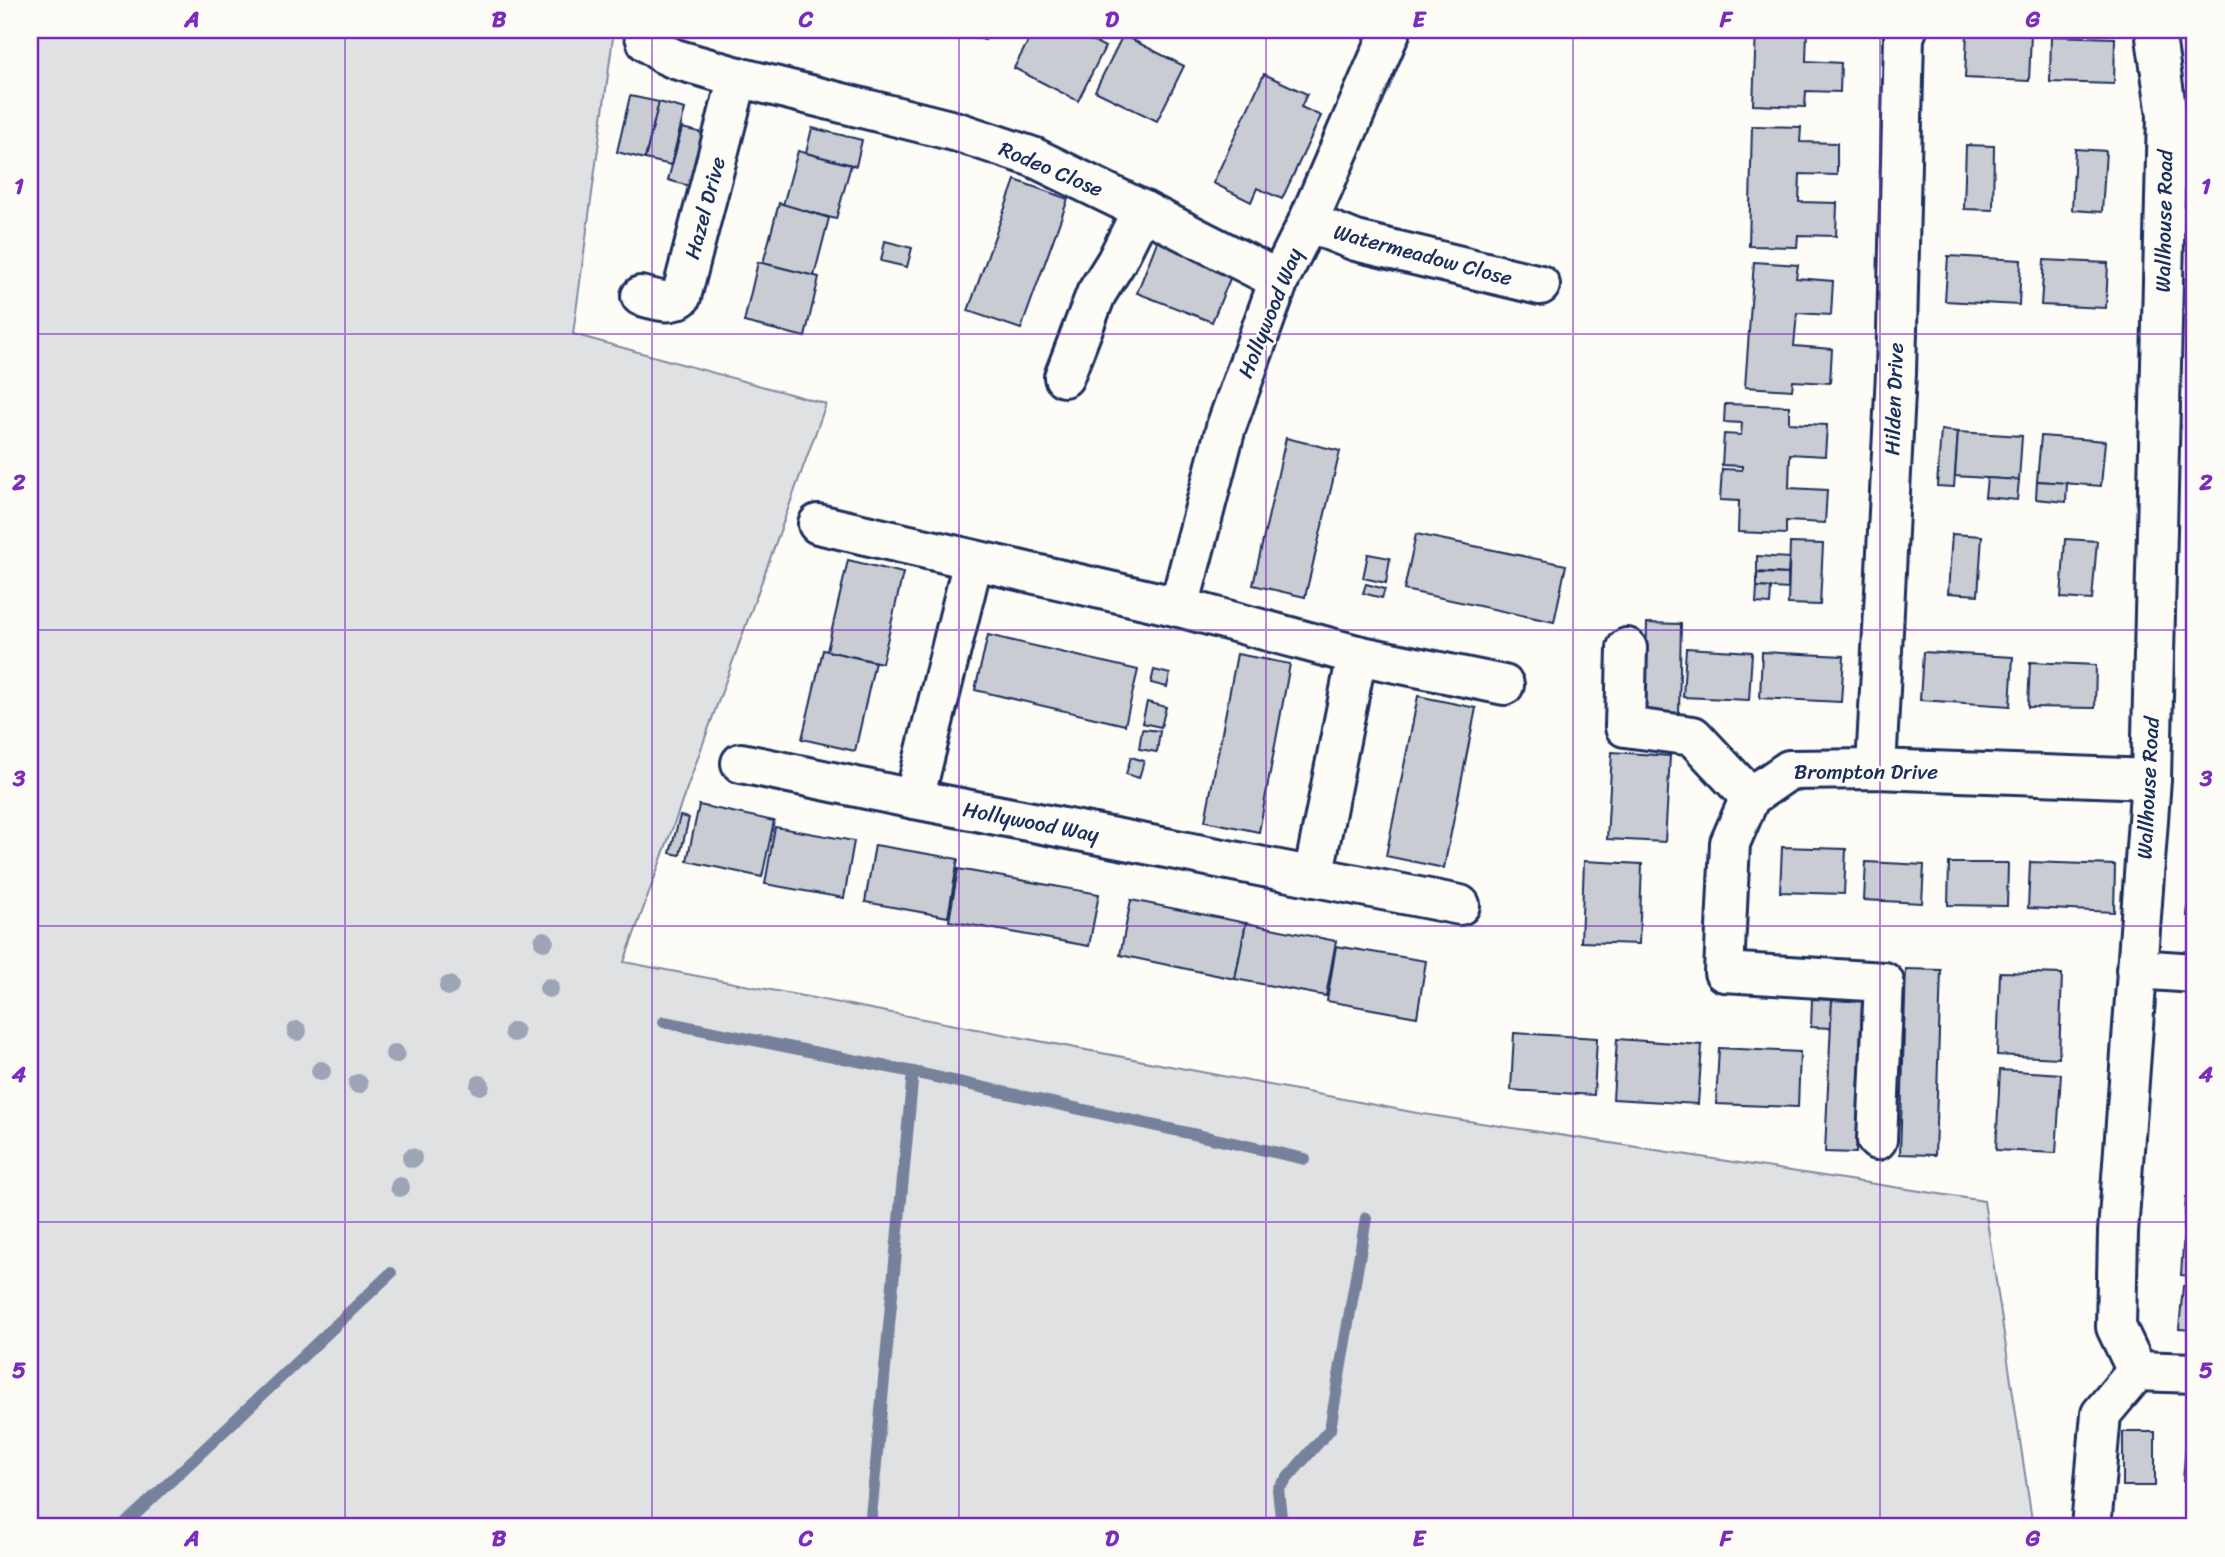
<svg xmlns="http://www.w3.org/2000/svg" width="2225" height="1557" font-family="Sriracha,sans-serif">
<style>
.green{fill:#e0e1e3;stroke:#7e88a0;stroke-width:2}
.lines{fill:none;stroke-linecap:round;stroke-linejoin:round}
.stream{stroke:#76819c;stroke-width:12}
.building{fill:#c9ccd3;stroke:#1b2f5e;stroke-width:2}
.minor-casing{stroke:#1b2f5e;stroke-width:44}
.minor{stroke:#fdfcf7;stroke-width:38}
.tree{fill:#9ca4b5}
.grid{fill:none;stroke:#7b2cbf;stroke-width:2;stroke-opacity:0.55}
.labels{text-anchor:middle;stroke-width:5;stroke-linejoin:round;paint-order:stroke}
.street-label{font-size:21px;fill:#1b2f5e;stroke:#fdfcf7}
.neatline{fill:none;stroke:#7b2cbf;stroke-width:2.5}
.grid-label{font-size:23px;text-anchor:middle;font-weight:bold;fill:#7b2cbf}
</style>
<rect width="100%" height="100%" fill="#fdfcf7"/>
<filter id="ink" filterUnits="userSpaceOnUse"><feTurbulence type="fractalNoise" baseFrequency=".0143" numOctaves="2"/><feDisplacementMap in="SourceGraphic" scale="14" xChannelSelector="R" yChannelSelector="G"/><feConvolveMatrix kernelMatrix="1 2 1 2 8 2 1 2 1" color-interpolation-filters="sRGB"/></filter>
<g filter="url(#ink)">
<path class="green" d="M30,30H614L573,334L826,404L624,962L1417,1113L1984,1201L2033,1527H30Z"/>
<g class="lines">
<g class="stream">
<path d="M664,1022L913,1072L1305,1159"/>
<path d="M122,1527L391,1273"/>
<path d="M870,1527L913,1072"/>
<path d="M1282,1527L1278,1489L1330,1429L1366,1218"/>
</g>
</g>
<g class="building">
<path d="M948,30H988L985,40Z"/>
<path d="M1034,30H1073L1105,47L1078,101L1014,68Z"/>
<path d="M1756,30H1807L1806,61L1841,63L1840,92L1806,91L1805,107L1753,105Z"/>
<path d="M1967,32L2031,34L2029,81L1965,78Z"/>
<path d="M1123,35L1184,66L1157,121L1095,91Z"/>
<path d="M2051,36L2115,38L2114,84L2050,82Z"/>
<path d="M1264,74L1307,94L1301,107L1321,116L1282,199L1257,188L1251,202L1213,183Z"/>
<path d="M630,96L659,102L645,159L617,152Z"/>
<path d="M659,102L685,109L671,165L645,159Z"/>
<path d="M1752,126L1801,127L1800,142L1837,143V175L1800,174L1799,202L1837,203L1836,236L1798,235L1797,247L1749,246Z"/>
<path d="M682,128L707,134L693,187L668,180Z"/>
<path d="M812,128L862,140L856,166L806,153Z"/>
<path d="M1966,145L1994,146L1993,210L1964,209Z"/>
<path d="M2075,149L2106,151L2102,212L2072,210Z"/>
<path d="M798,151L851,165L836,219L783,205Z"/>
<path d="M1015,180L1068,199L1021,329L968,311Z"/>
<path d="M779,203L829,218L814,276L763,263Z"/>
<path d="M1158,239L1234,269L1212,322L1137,293Z"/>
<path d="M885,241L912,248L907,267L881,261Z"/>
<path d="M1948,256L2021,260L2019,305L1945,301Z"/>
<path d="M2044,260L2108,263L2106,308L2041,305Z"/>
<path d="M758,262L819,277L805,337L744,322Z"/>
<path d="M1754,262L1798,265L1796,278L1833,281L1831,315L1797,313L1794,346L1832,349L1830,383L1793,381L1792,390L1745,387Z"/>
<path d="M1725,404L1789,406V423L1827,425L1825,456L1790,454L1789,488L1827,490L1825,523L1786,521V534L1738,532L1739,501L1720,500L1722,469L1742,470V466L1722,465L1724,434L1741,435L1742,423L1724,422Z"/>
<path d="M1941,430L1958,432L1954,487L1937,486Z"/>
<path d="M1958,432L2022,436L2019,480L1955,476Z"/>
<path d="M2041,436L2105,441L2101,486L2037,481Z"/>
<path d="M1286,438L1340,451L1305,597L1253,585Z"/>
<path d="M1987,478L2019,480L2017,500L1985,497Z"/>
<path d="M2037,481L2067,483L2066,502L2036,499Z"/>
<path d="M1416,534L1566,565L1554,622L1404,590Z"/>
<path d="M1952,534L1982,536L1978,595L1948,593Z"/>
<path d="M2065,539L2097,541L2092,600L2061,598Z"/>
<path d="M1790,543L1823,544L1820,605L1788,604Z"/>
<path d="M1368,554L1390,558L1386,583L1363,578Z"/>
<path d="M1757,556L1789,558L1788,574L1757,572Z"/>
<path d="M848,560L903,573L882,663L827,651Z"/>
<path d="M1757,573L1788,574V589L1757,587Z"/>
<path d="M1366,584L1385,589L1382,598L1363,593Z"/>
<path d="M1757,587L1771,588L1770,604L1756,603Z"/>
<path d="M1647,623L1681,624L1679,713L1645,712Z"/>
<path d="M988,635L1138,670L1125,725L975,690Z"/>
<path d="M1686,648L1752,652L1749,700L1683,697Z"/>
<path d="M823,650L875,662L855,751L802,739Z"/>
<path d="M1762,652L1844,656L1841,702L1760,698Z"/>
<path d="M1923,652L2013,657L2010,706L1920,700Z"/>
<path d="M1237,654L1290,664L1259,832L1205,821Z"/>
<path d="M2030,662L2096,665L2095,708L2028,707Z"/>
<path d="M1154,670L1170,674L1167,687L1151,683Z"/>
<path d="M1418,696L1476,708L1444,868L1386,856Z"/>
<path d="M1147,702L1166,707L1161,727L1142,723Z"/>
<path d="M1142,729L1160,731L1157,752L1139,749Z"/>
<path d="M1612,752L1670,756L1665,842L1607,839Z"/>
<path d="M1131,757L1144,761L1139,778L1126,774Z"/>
<path d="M699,805L774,821L762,877L687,861Z"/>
<path d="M680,816L689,818L680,855L670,853Z"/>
<path d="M775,827L854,841L844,898L765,884Z"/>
<path d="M875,845L958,859L948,917L865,902Z"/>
<path d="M1782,847L1846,849L1844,894L1780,892Z"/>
<path d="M1584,861L1642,864L1639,944L1581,942Z"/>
<path d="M1866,862L1924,865L1922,903L1864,900Z"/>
<path d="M2030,862L2115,865L2114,912L2028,908Z"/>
<path d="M1949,863H2008L2007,906L1948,905Z"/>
<path d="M958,869L1099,894L1089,946L949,921Z"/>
<path d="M2191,873L2195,874V916H2187Z"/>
<path d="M1131,900L1246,923L1235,979L1120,955Z"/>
<path d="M1246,923L1336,941L1326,996L1235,979Z"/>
<path d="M1336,946L1426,961L1417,1017L1327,1001Z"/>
<path d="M1906,969L1941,970L1935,1155L1900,1154Z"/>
<path d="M2000,972L2062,974L2059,1058L1997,1055Z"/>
<path d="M1812,999L1832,1000L1831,1028L1811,1027Z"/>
<path d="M1832,1000L1862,1001L1856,1153L1825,1152Z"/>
<path d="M1514,1033L1597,1038L1594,1095L1511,1090Z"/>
<path d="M1617,1039L1702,1045L1698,1104L1613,1099Z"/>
<path d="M1719,1048L1800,1052L1798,1107L1716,1104Z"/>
<path d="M2000,1070L2061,1074L2056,1153L1996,1150Z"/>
<path d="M2186,1197L2195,1198V1233H2184Z"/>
<path d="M2184,1233H2195V1276L2181,1275Z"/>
<path d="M2183,1286L2195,1287V1330L2179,1329Z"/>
<path d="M2187,1431H2195V1482L2183,1481Z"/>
<rect x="2123" y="1432" width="32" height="54"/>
</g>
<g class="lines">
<g class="minor-casing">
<g id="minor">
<path d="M643,30L647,42L664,54L675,59L738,77L958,132L1033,157L1142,210L1279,280"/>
<path d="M1308,222L1356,241L1540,285"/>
<path d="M641,296C655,299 669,306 681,297L738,77"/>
<path d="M1064,377L1096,294L1116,262L1142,210"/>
<path d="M818,524L1179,607L1357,655L1504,685"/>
<path d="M1179,607L1226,427L1279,280L1308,222L1391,30"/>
<path d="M1627,648L1625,727L1693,736L1750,797"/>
<path d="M741,763L914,799L1460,905"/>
<path d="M1876,769L1896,373L1904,36L1907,30"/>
<path d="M914,799L973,561"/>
<path d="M1313,877L1357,655"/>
<path d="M2136,969L2195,973"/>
<path d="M1877,1140L1884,982L1724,972L1730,843L1750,797L1789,770L1876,769L2151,779"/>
<path d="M2137,1371L2195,1373"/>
<path d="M2091,1527L2101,1414L2137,1371L2116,1327L2118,1232L2151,779L2167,115L2155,30"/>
</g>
</g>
<use href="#minor" class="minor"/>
</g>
<g class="tree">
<circle cx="544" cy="941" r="10"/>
<circle cx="449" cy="986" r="10"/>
<circle cx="549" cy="988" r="10"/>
<circle cx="297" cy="1031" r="10"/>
<circle cx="514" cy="1032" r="10"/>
<circle cx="395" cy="1054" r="10"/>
<circle cx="321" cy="1071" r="10"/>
<circle cx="358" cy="1084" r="10"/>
<circle cx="480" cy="1085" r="10"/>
<circle cx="412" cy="1158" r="10"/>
<circle cx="400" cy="1187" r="10"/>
</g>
</g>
<path class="grid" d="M345,30V1527M652,30V1527M959,30V1527M1266,30V1527M1573,30V1527M1880,30V1527M30,334H2195M30,630H2195M30,926H2195M30,1222H2195"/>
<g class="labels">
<g class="street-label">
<text transform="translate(1051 169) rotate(23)" y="7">Rodeo Close</text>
<text transform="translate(705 208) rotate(-75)" y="7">Hazel Drive</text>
<text transform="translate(2164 221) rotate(-89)" y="7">Wallhouse Road</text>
<text transform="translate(1423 255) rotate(15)" y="7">Watermeadow Close</text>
<text transform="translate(1270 313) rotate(-68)" y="7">Hollywood Way</text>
<text transform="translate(1894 399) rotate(-88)" y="7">Hilden Drive</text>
<text x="1866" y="779">Brompton Drive</text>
<text transform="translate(2148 788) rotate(-87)" y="7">Wallhouse Road</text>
<text transform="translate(1031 822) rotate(11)" y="7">Hollywood Way</text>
</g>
</g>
<rect width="2225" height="1557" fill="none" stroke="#fdfcf7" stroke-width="77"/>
<rect x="38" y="38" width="2148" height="1480" class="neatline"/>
<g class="grid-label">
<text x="192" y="27">A</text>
<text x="499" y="27">B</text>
<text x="806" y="27">C</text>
<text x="1112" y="27">D</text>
<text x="1419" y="27">E</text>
<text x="1726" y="27">F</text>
<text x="2033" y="27">G</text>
<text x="19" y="194">1</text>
<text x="2206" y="194">1</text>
<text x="19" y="490">2</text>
<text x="2206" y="490">2</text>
<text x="19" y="786">3</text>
<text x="2206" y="786">3</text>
<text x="19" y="1082">4</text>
<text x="2206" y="1082">4</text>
<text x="19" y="1378">5</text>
<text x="2206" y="1378">5</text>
<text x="192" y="1546">A</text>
<text x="499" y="1546">B</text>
<text x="806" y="1546">C</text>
<text x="1112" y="1546">D</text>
<text x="1419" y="1546">E</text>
<text x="1726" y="1546">F</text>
<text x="2033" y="1546">G</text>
</g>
</svg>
